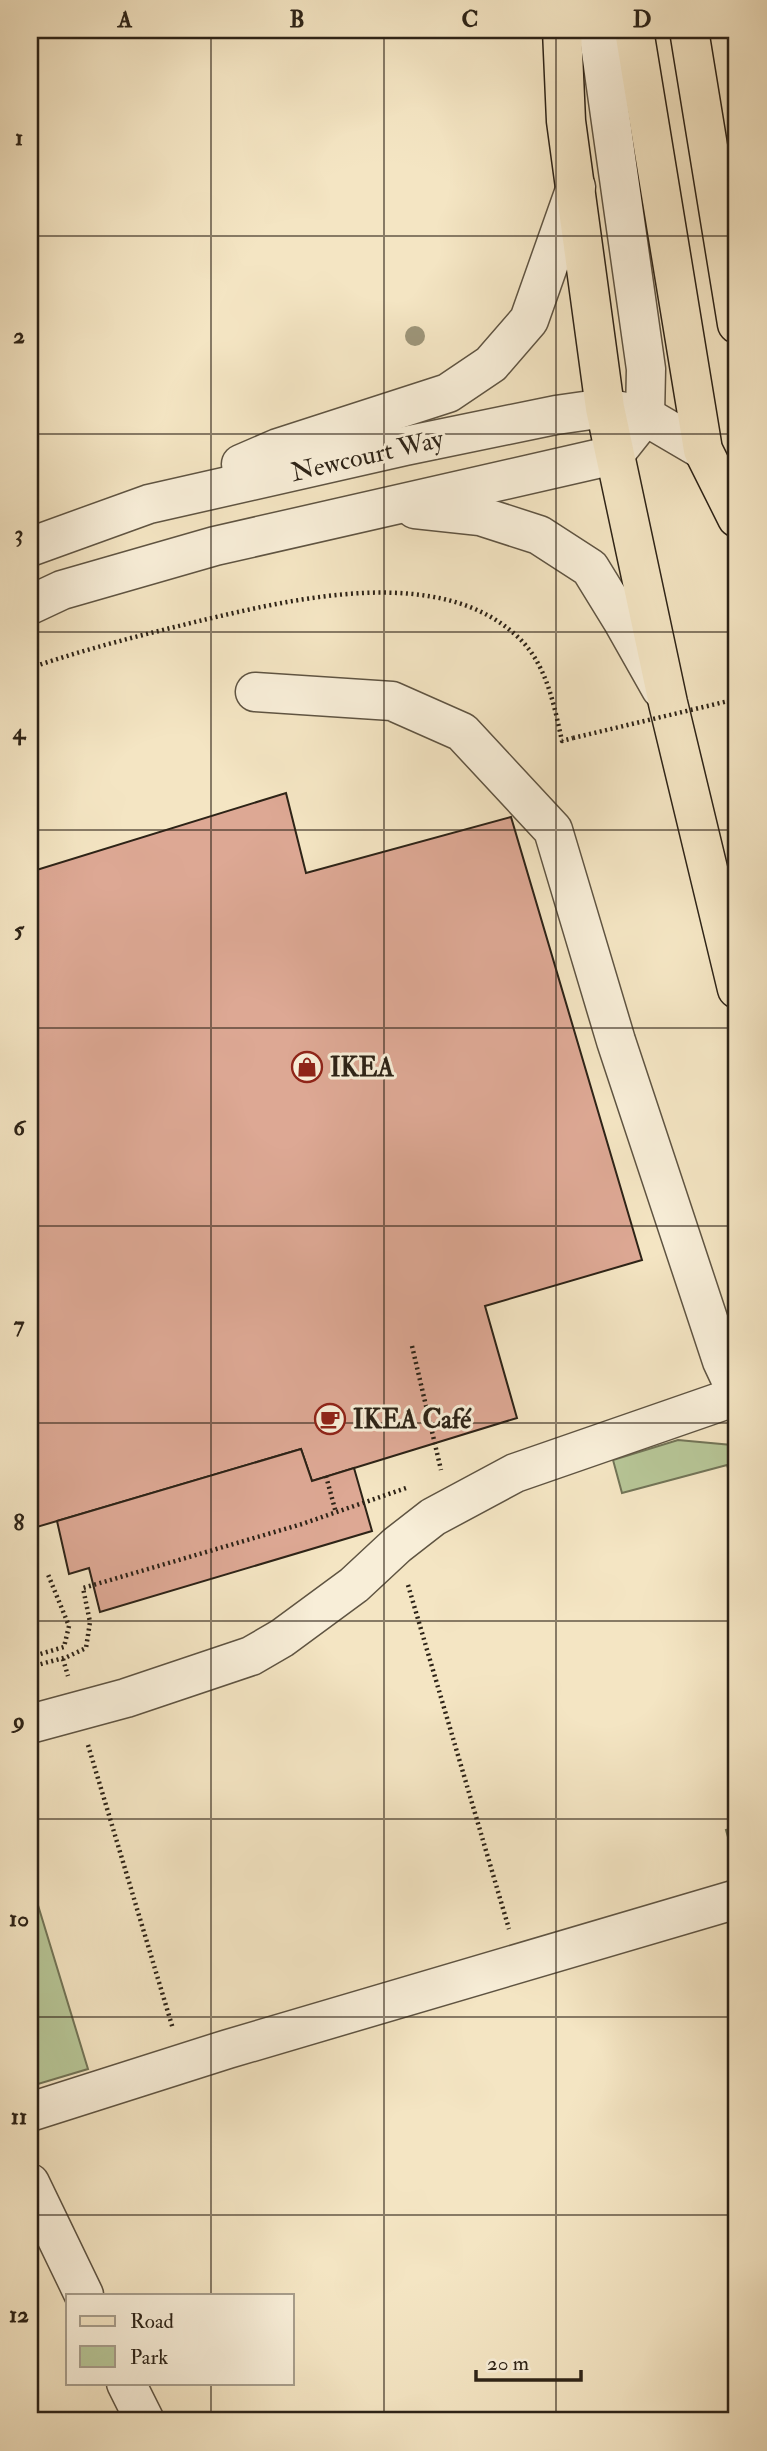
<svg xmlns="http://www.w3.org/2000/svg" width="767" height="2451" font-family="'IM FELL Double Pica',serif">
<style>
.green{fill:#b7c697;stroke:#727457;stroke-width:2}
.building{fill:#dda894;stroke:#2d2317;stroke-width:2}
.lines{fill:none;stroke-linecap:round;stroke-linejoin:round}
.minor-casing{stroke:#5f5442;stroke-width:41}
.major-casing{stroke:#2d2317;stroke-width:41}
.path{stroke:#2d2317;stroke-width:4.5;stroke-dasharray:2 3.5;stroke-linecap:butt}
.minor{stroke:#f8eed8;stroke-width:38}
.major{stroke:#f4e5c3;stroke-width:38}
.path-bridge{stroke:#2d2317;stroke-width:4.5;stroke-dasharray:2 3.5;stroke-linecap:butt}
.tree{fill:#9d9579}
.grid{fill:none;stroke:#2d2317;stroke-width:2;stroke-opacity:0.55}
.labels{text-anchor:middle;stroke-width:6;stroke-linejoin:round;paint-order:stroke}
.street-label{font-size:26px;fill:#2d2317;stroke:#f8eed8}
.poi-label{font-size:26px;font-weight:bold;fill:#2d2317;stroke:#f8eed8;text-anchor:start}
.neatline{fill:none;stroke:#2d2317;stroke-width:2.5}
.grid-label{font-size:23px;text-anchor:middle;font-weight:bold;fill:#2d2317}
</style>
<rect width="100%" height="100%" fill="#f4e5c3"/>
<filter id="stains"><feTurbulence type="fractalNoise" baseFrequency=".00286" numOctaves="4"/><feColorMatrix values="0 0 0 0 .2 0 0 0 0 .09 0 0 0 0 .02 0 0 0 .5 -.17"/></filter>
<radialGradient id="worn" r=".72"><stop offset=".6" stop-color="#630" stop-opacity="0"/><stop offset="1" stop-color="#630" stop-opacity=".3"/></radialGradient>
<g class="green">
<path d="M678,1440L732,1445L737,1450V1497L727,1465L622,1493L613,1460Z"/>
<path d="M737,1827V1869L726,1830Z"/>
<path d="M30,1879L88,2069L38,2084L30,2082Z"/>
</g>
<g class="building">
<path d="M286,793L306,873L511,817L642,1260L485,1306L517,1418L312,1481L301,1449L30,1529V872Z"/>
<path d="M301,1449L312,1481L354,1468L372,1531L100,1612L89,1568L69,1574L57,1521Z"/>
</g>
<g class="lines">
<g class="minor-casing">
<g id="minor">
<path d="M241,464L278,448L448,393L491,364L529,320L576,187"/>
<path d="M415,509L480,516L539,535L590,568L622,620L661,689"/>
<path d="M30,547L149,504L405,446L556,415L605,408L645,416L703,450"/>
<path d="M30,605L62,590L215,546L614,455L645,416L646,369L598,30"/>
<path d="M255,692L392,701L462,732L553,830L616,1041L722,1361L737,1393"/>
<path d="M30,1724L126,1698L251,1656L282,1638L354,1585L397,1545L433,1517L515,1473L737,1396"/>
<path d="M30,2112L228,2049L737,1899"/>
<path d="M30,2183L84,2295"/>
<path d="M126,2383L145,2421"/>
</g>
</g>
<g class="major-casing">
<g id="major">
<path d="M562,30L566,121L605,408L668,703L737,989"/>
<path d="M634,30L703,450L737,518"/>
<path d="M689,30L737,324"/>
</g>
</g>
<g class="path">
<path d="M30,668C85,649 142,635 199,621C293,599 442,562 520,639C547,666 554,705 562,741L573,738"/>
<path d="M412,1346L441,1470"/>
<path d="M326,1476L336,1513"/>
<path d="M408,1585L509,1929"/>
<path d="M30,1657L64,1647L69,1626L47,1572"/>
<path d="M63,1659L68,1676"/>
<path d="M30,1667L67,1657L86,1648L90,1622L83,1588L302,1524L409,1487"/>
<path d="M88,1745L173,2029"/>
</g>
<use href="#minor" class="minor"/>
<use href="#major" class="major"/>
<path class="path-bridge" d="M573,738L737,699"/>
</g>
<circle class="tree" cx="415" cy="336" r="10"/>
<path class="grid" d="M211,30V2295M384,30V2421M556,30V2421M30,236H737M30,434H737M30,632H737M30,830H737M30,1028H737M30,1226H737M30,1423H737M30,1621H737M30,1819H737M30,2017H737M30,2215H737M211,2383V2421"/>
<defs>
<g id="shop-ring" transform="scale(1.575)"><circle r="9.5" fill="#f8eed8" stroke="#8f2418" stroke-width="1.5"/><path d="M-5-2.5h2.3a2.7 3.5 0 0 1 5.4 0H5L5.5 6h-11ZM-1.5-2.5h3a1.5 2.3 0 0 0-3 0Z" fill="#8f2418"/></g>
<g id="cafe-ring" transform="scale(1.575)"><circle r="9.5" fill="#f8eed8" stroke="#8f2418" stroke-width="1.5"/><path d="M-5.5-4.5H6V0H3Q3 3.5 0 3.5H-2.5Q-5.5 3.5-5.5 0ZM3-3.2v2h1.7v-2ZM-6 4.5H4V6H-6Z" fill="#8f2418"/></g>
</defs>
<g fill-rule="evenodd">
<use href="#shop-ring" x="307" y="1067"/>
<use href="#cafe-ring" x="330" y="1419"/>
</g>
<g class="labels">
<g class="street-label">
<text transform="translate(367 455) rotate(-13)" y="9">Newcourt Way</text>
</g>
<g class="poi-label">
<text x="330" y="1076">IKEA</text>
<text x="353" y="1428">IKEA Café</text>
</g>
</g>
<rect width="767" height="2451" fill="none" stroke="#f4e5c3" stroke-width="77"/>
<rect x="66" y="2294" width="228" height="91" fill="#f8eed8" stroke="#a79d8b" stroke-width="2"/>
<rect x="80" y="2316" width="35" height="10" fill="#f4e5c3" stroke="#a79d8b" stroke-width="2"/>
<text x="130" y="2328" font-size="21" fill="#2d2317">Road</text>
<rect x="80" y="2346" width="35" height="21" fill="#b7c697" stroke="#a79d8b" stroke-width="2"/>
<text x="130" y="2364" font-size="21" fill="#2d2317">Park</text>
<path d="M476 2370v10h105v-10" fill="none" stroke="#2d2317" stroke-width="3.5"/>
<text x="487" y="2370" font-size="21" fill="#2d2317" stroke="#f8eed8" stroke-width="5" paint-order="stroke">20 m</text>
<rect x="38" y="38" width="690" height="2374" class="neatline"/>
<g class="grid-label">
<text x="125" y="27">A</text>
<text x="297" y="27">B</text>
<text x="470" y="27">C</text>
<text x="642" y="27">D</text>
<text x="19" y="145">1</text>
<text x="19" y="343">2</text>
<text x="19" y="541">3</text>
<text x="19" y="739">4</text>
<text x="19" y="937">5</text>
<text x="19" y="1135">6</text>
<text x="19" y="1332">7</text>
<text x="19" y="1530">8</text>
<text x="19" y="1728">9</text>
<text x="19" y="1926">10</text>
<text x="19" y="2124">11</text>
<text x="19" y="2322">12</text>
</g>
<rect width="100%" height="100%" filter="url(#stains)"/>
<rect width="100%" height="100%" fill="url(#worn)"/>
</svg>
